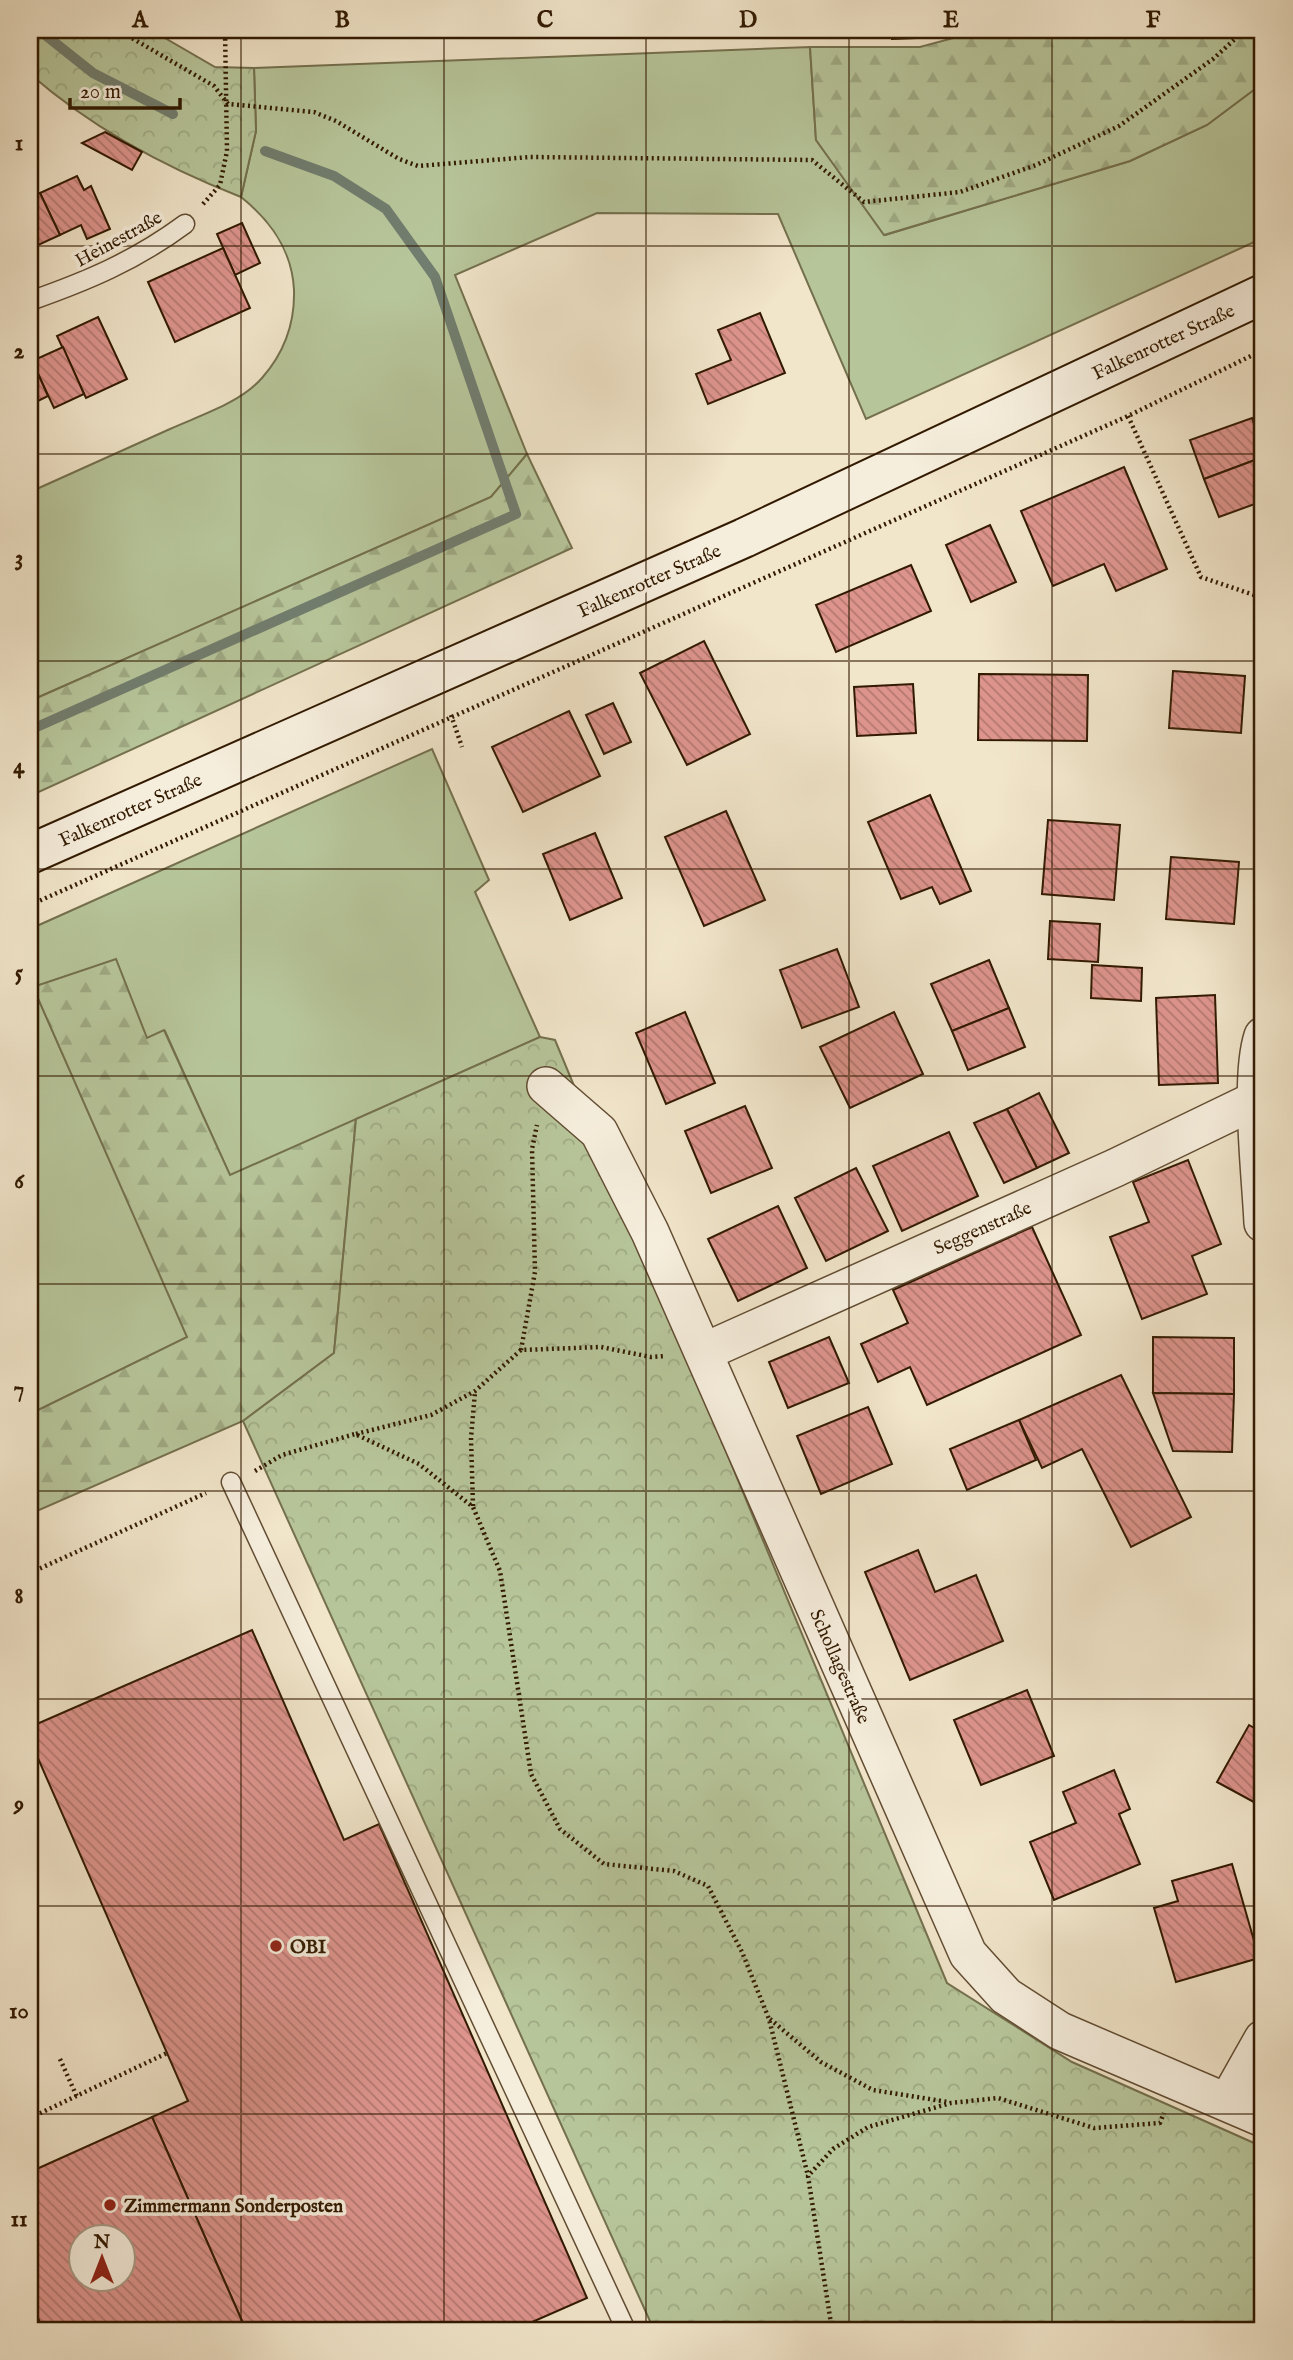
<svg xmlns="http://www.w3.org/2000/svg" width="1293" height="2360" font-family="'IM FELL English',serif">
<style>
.grass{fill:#b7c59a;stroke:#74704e;stroke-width:2}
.forest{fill:url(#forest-firs);stroke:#74704e;stroke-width:2}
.park{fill:url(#park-crowns);stroke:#74704e;stroke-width:2}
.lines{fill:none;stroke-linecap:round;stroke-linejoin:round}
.stream{stroke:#717d6e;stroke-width:10}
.building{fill:url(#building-back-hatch);stroke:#321a01;stroke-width:2;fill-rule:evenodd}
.lane-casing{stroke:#624d33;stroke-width:21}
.street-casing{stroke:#624d33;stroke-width:40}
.secondary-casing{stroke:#321a01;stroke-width:42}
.path{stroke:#321a01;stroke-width:4.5;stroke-dasharray:2 3.5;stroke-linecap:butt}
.lane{stroke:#f6eedd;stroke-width:18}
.street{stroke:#f6eedd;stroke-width:37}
.secondary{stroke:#f6eedd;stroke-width:38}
.grid{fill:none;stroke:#321a01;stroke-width:2;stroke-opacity:0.55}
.poi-dot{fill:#8f2418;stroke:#f6eedd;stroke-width:2.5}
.labels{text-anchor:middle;stroke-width:7;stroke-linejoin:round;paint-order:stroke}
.street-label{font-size:19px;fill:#321a01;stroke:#f6eedd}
.poi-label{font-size:19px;font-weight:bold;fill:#321a01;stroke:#f6eedd;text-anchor:start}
.neatline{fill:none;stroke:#321a01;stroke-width:2.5}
.grid-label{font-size:23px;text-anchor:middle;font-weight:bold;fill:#321a01}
</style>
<defs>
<pattern id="forest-firs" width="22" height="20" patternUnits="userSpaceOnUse" patternTransform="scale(1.75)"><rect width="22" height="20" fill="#b7c59a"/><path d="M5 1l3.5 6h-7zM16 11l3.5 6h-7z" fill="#9ea983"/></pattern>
<pattern id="park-crowns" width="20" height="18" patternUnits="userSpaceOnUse" patternTransform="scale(1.75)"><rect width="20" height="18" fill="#b7c59a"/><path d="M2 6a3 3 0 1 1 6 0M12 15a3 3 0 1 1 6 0" fill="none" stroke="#9ea983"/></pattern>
<pattern id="building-back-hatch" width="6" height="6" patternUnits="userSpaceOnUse" patternTransform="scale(1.75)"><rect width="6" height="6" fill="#dd948d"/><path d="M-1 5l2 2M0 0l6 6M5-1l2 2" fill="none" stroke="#b47871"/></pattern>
</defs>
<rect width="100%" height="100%" fill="#f1e5ca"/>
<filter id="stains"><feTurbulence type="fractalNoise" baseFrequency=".00286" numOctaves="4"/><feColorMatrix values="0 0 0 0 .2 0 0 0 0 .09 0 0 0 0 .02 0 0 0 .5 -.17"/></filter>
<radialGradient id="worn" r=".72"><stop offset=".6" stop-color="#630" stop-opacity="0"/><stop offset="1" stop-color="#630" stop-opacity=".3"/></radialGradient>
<g class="grass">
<path d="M810,47L816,140L885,235L1130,161L1207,125L1263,83V238L866,419L778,214L597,213L455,275L527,454L491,497L30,701V492C77,471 123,450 170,429C201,415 240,403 262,378C284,353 295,323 294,290C292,250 271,221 241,197L256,131L254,68Z"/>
<path d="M432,749L489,880L475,892L540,1037L230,1176L165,1031L147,1039L116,960L33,987L188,1337L30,1414V929Z"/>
</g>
<g class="forest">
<path d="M983,30H1263V83L1207,125L1130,161L884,235L816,140L810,47H920Z"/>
<path d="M527,454L572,548L30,796V701L491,497Z"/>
<path d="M116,959L147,1038L164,1030L230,1175L356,1119L334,1353L243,1421L30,1514V1414L187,1337L33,987Z"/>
</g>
<g class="park">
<path d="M30,30H151L215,67L254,68L256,131L241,197C164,167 92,128 30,74Z"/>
<path d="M540,1037L555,1040L947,1983L1072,2062L1263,2147V2330H654L243,1421L334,1353L356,1119Z"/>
</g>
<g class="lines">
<g class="stream">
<path d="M39,30L93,73L173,114"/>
<path d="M30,730L516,514L435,277L386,209L334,176L265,151"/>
</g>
</g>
<g class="building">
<path d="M891,30H916V38L892,39Z"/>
<path d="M105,132L142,152L132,170L82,143Z"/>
<path d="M77,176L84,190L91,186L110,229L87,239L81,225L60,235L40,193Z"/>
<path d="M30,193L32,197L40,193L60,235L36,246L30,232Z"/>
<path d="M242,223L260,263L235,275L217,234Z"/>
<path d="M223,248L250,308L175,342L148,282Z"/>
<path d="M760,313L785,373L708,404L696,374L731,360L718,330Z"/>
<path d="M98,317L127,379L86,398L57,336Z"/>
<path d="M63,347L84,394L54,408L32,361Z"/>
<path d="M30,356L48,396L30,405Z"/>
<path d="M1252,418L1263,448V457L1204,479L1190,440Z"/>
<path d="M1263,457V501L1219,517L1204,479Z"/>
<path d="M1124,467L1167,569L1116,591L1104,564L1053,586L1021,511Z"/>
<path d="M990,525L1016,582L971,602L946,545Z"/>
<path d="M911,565L931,611L836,652L816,605Z"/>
<path d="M704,641L750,734L687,765L640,673Z"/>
<path d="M1173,671L1245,676L1241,733L1169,728Z"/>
<path d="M979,674L1088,675L1087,741L978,740Z"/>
<path d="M913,684L916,733L857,736L854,687Z"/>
<path d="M613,703L631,742L604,754L586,715Z"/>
<path d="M569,711L600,776L523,812L492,747Z"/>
<path d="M930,795L971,891L940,904L932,887L901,899L868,822Z"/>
<path d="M726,811L765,900L704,926L665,837Z"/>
<path d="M1048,820L1120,825L1114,900L1042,894Z"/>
<path d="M595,833L622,898L570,920L543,854Z"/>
<path d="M1171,857L1239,862L1234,924L1166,919Z"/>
<path d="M1050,921L1100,924L1098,962L1048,959Z"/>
<path d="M837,949L859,1007L802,1028L780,970Z"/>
<path d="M989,960L1009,1008L952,1031L931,984Z"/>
<path d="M1092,965L1142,968L1141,1001L1091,998Z"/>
<path d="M1215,995L1218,1083L1159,1085L1156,998Z"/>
<path d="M1009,1008L1025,1047L968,1070L952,1031Z"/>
<path d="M685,1012L715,1083L666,1104L636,1033Z"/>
<path d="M894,1012L923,1074L850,1108L820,1047Z"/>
<path d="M1039,1093L1069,1153L1037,1168L1007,1109Z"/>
<path d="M745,1106L772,1168L711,1193L685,1131Z"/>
<path d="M1007,1109L1037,1168L1004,1183L974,1123Z"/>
<path d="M949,1132L978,1196L902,1231L873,1166Z"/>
<path d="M1188,1160L1221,1244L1192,1256L1207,1294L1142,1319L1110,1237L1149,1222L1133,1182Z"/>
<path d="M856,1168L888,1231L826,1261L795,1198Z"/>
<path d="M778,1206L807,1268L738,1301L708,1239Z"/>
<path d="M1032,1227L1081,1335L927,1405L910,1367L878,1382L861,1344L908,1323L893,1290Z"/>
<path d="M829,1337L849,1383L788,1408L769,1362Z"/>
<path d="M1153,1337L1234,1338V1394L1153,1393Z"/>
<path d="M1121,1375L1191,1517L1131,1547L1082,1449L1042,1468L1019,1420Z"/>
<path d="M1153,1393L1234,1394L1232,1452L1173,1451Z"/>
<path d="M868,1407L892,1464L821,1494L797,1436Z"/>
<path d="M1019,1420L1036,1460L967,1490L950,1449Z"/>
<path d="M918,1550L935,1592L976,1575L1003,1641L910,1680L865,1572Z"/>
<path d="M252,1630L344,1840L379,1824L587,2298L514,2330H246L152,2117L188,2101L30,1740V1727Z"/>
<path d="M1027,1690L1054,1756L981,1785L954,1720Z"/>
<path d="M1249,1725L1263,1733V1807L1217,1782Z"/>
<path d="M1114,1770L1130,1809L1119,1814L1140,1864L1054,1900L1030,1842L1076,1823L1063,1792Z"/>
<path d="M1232,1864L1259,1958L1176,1982L1154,1908L1178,1901L1172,1881Z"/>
<path d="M152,2117L246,2330H43L30,2300V2172ZM80,2238H122V2280H80Z"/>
<path d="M30,2300L43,2330H30Z"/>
</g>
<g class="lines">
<g class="lane-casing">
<g id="lane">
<path d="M30,301C87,281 135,261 185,224"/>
<path d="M231,1482L626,2330"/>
</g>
</g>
<g class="street-casing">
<g id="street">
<path d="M1263,1036C1249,1078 1261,1176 1263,1223"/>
<path d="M546,1086L599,1132L650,1232L968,1954L1006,1996L1060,2031L1263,2118"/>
<path d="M704,1352L1115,1168L1258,1099"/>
<path d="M1228,2101L1263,2039"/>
</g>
</g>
<g class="secondary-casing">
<path id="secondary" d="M30,854L744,538L1263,294"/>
</g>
<g class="path">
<path d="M118,30L214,86L228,104L314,112L336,121L399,159L418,166L530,157L812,160L864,202L960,192L1036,165L1119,126L1213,59L1245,30"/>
<path d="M203,204L220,185L227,151L225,30"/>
<path d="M1128,416L1201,577L1263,598"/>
<path d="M451,715L462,747"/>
<path d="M30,905L1128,416L1263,350"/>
<path d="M521,1350L535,1272L532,1149L537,1125"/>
<path d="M356,1434L431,1415L475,1391L521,1350L601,1347L651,1357L665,1356"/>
<path d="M255,1471L282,1455L355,1434L419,1464L473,1507L500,1571L531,1774L560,1829L604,1864L674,1871L708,1886L742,1952L769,2019L808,2176"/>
<path d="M473,1506L471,1438L475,1392"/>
<path d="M30,1573L206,1493"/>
<path d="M770,2019L821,2062L873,2090L948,2102"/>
<path d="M60,2059L77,2097"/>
<path d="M30,2118L167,2053"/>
<path d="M832,2330L808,2176L833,2149L868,2127L951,2103L998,2098L1094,2128L1160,2123L1164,2113"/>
</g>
<use href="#lane" class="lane"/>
<use href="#street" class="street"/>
<use href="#secondary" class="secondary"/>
</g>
<path class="grid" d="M241,30V2330M444,30V2330M646,30V2330M849,30V2330M1052,30V2330M30,246H1263M30,454H1263M30,661H1263M30,869H1263M30,1076H1263M30,1284H1263M30,1491H1263M30,1699H1263M30,1906H1263M30,2114H1263"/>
<g class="poi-dot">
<circle cx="276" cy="1946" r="7"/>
<circle cx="110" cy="2205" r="7"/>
</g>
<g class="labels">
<g class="street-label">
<text transform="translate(118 238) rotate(-29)" y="7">Heinestraße</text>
<text transform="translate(1163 341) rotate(-25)" y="7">Falkenrotter Straße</text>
<text transform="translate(649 580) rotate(-24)" y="7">Falkenrotter Straße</text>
<text transform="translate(130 809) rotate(-24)" y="7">Falkenrotter Straße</text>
<text transform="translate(982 1227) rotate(-24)" y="7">Seggenstraße</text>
<text transform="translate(841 1666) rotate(66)" y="7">Schollagestraße</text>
</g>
<g class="poi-label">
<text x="290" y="1953">OBI</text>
<text x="124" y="2212">Zimmermann Sonderposten</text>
</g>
</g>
<rect width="1293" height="2360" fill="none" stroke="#f1e5ca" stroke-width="77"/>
<g transform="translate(102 2258)"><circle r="33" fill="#f6eedd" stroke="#a89985" stroke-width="2"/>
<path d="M0-5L12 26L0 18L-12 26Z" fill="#8f2418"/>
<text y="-10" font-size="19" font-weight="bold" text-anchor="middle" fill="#321a01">N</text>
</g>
<path d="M70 98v10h110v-10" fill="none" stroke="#321a01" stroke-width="3.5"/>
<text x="80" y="98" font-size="21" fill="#321a01" stroke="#f6eedd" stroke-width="5" paint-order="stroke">20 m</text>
<rect x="38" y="38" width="1216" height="2284" class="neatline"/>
<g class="grid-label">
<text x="140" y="27">A</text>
<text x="342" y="27">B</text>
<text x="545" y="27">C</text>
<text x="748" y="27">D</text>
<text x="951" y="27">E</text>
<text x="1153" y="27">F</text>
<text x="19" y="150">1</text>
<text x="19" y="358">2</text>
<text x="19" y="565">3</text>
<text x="19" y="773">4</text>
<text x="19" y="980">5</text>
<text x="19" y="1188">6</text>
<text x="19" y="1396">7</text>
<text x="19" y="1603">8</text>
<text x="19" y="1811">9</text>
<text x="19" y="2018">10</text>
<text x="19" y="2226">11</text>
</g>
<rect width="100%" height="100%" filter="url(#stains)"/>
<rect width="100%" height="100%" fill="url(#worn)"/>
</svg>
